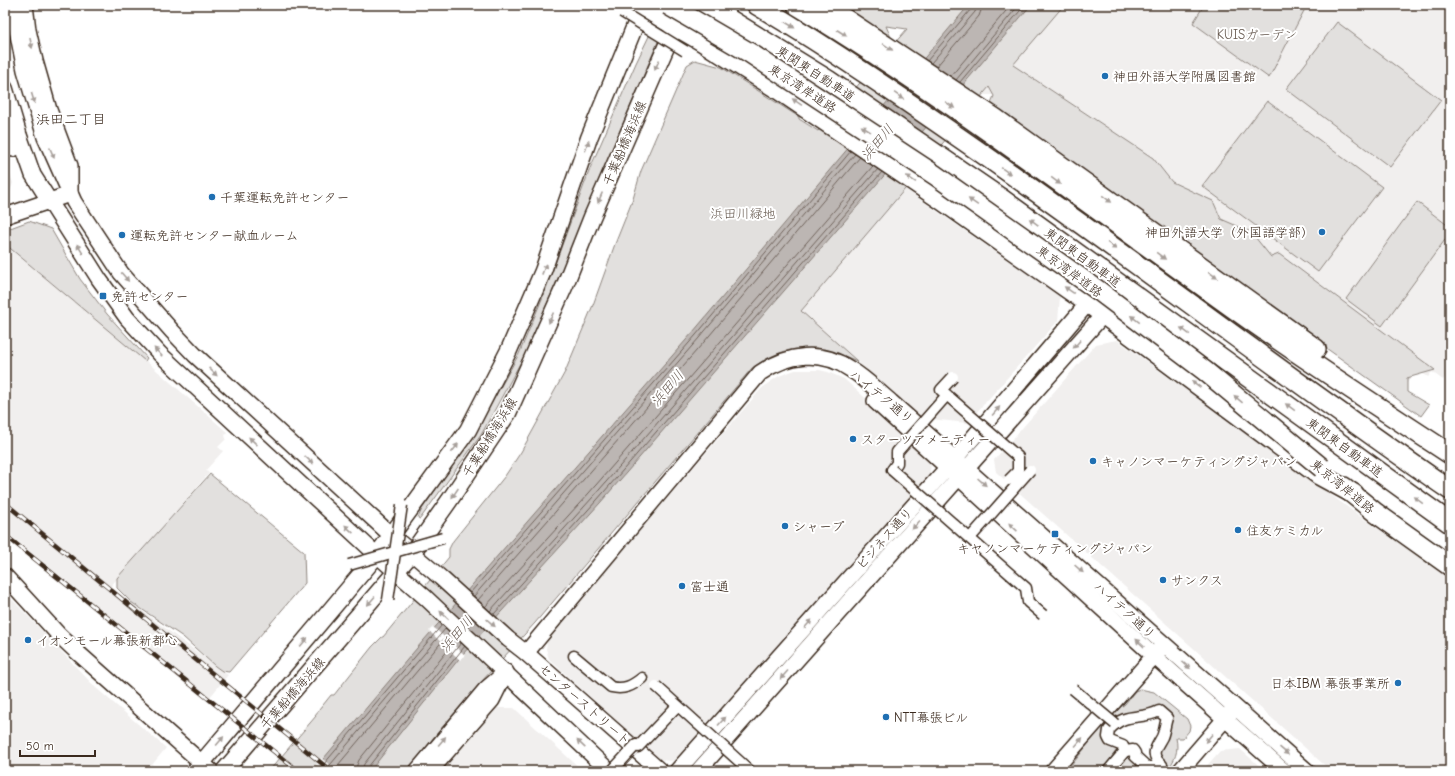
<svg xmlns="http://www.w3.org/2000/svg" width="1455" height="776" font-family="'Comic Neue','Klee One',sans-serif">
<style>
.built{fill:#f1efee}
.green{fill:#e2e0de;stroke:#8e857e;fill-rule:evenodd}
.water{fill:#bcb6b3;stroke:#887e77}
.pier{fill:#fff}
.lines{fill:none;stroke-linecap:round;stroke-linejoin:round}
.shore{stroke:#6f625a;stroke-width:1}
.stream{stroke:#887e77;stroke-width:3}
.street-casing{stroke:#3b2a1e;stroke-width:13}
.secondary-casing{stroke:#3b2a1e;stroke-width:18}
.primary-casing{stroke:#3b2a1e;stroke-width:19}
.highway-casing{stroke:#3b2a1e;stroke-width:22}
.street{stroke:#fff;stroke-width:10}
.secondary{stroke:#fff;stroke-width:15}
.primary{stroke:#fff;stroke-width:16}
.highway{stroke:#fff;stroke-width:19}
.rail-casing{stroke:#3b2a1e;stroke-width:4.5}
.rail{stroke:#fff;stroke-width:3;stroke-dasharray:9;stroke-linecap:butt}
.street-bridge-casing{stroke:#3b2a1e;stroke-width:13;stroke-linecap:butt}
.highway-bridge-casing{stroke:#3b2a1e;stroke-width:22;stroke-linecap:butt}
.street-bridge{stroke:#fff;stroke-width:10}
.highway-bridge{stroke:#fff;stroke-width:19}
.oneway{fill:#a79f9a}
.poi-dot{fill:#1f6fb2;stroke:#fff;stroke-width:1.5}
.labels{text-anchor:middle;stroke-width:4;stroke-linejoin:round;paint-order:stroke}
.park-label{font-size:13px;fill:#65584e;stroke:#fff}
.street-label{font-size:13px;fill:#3b2a1e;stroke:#fff}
.poi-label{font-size:13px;fill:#3b2a1e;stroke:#fff;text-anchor:start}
.neighbourhood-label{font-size:14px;fill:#3b2a1e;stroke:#fff}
.water-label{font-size:14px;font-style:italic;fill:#685b52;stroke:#fff}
</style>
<rect width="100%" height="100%" fill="#fff"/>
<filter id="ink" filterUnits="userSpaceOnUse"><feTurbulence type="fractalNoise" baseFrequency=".025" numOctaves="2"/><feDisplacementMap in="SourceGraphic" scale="8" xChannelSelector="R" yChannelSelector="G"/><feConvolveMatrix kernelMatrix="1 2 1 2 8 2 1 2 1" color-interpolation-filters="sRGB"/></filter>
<g filter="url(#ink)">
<g class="built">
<path d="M1059,5H1450V371L1443,380L1432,372L1428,377L1417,369L1405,386L1007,95H982Z"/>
<path d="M5,160L13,183L7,200L5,201Z"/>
<path d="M905,189L1060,297L1058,321L967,423L921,418L801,311Z"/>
<path d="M5,245L146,361L228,433L225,435L226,439L218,447L223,451L206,470L209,473L110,587L228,675L210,697L5,531Z"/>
<path d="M1117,340L1364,519L1450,579V771H1331L996,472L994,460L1096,344Z"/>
<path d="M795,370H819L828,372L844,379L928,454L931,465L929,477L679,760L669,761L663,760L656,757L549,659L546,649L547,642L548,638L761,389L770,382L779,376Z"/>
<path d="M5,592L96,688L166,748L147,771H5Z"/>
<path d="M495,708H514L583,771H441Z"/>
<path d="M1240,749L1265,771H1202L1220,751Z"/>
</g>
<g class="green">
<path d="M836,5H905L912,9L916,5H1064L1013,65L1153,158L1172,182L1213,201L1221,219L1251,232L1271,257L1279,254L1435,370L1407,378V392L1429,405L1421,416L989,107L994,96L989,87L905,189L801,311L857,361C817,344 788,342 752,368L535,623L482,681L433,738L409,771H269L316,716L315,715L331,695H334L372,647L382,637H383L449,557V549L453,541L505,476L521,452L565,372L593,305L615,244L633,199L641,171L687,65L695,60L721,67L799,117V119L818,131L907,29L886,26L893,42Z"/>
<path d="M1204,5H1307L1269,78L1193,23Z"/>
<path d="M1337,22L1441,100L1390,167L1286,89Z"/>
<path d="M651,32L660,37L591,198L567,258L524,356L481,435L420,519L418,518L422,509L472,438L519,354L544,294L591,166L636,63Z"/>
<path d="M1267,101L1382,187L1318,272L1202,186Z"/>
<path d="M1417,202L1450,227V233L1382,326L1346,299Z"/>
<path d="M29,221L51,229L80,279L107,314L147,358L145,361L5,244V230Z"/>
<path d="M210,474L304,552L305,583L229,672L222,671L215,666L183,637L131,602L117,588V578Z"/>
<path d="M1140,689L1154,692L1187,719L1190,726L1189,731L1183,738H1176C1179,751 1175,761 1166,771H1067L1112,713L1125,704L1135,691ZM1159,711L1164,728L1154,767L1108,737L1114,724Z"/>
</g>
<path class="water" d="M969,5H1031L968,79L600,503L462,655L370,771H313L417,648L693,332Z"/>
<g class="pier">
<path d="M433,627L465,655L460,660L429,631Z"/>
<path d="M321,758L337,771H323L316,765Z"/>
</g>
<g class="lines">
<g class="shore">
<path d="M927,61L971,9L972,5"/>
<path d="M931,63L975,12L977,5"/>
<path d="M936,67L979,16L983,5"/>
<path d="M951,76L1011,5"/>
<path d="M956,80L1019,5"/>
<path d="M960,82L1025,5"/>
<path d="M470,593L696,335L851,151"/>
<path d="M474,596L699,338L855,154"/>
<path d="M478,600L704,342L860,157"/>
<path d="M485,607L589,493L873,166"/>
<path d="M490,611L593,497L878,169"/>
<path d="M494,614L597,500L882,172"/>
<path d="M318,771L442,625"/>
<path d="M325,771L446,628"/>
<path d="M333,771L450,632"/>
<path d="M356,771L357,765L359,760L457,639"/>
<path d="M362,771L364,764L461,643"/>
<path d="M367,771L368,767L465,646"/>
</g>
<path class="stream" d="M1108,764L1120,747"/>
<g class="street-casing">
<g id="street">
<path d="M892,470L897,463V452L903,445"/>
<path d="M574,656L611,687C624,690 632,686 642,678"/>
<path d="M1159,711L1167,718C1165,724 1164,733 1162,737C1156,748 1149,754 1162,765L1158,769L1154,767H1147L1135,756V753L1133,750L1125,751L1123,746L1110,741L1108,737L1109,730C1126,711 1140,721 1159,711Z"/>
<path d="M1108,771L1125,751"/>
</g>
</g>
<g class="secondary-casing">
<g id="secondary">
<path d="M12,5L25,70L45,137L74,202L121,273L172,331L195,355L392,536L441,578L508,639L526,653L660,771"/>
<path d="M5,88L19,135L33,175L99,279L127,318L160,354L377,555L426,598L609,771"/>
<path d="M5,126L13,149"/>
<path d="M5,216L70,194V166L49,110L35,61L28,30L25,5"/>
<path d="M875,401L1154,656L1284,771"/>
<path d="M5,576L59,635L77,652L211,771"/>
<path d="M526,653L760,373C788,354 821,349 850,369C865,378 878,391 891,402L1307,771"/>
<path d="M417,771L486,689L506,672"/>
<path d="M430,771L492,700L502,680"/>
<path d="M677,771L948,467L1088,303"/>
<path d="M698,771L1103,315"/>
<path d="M1053,771L1160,649"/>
<path d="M1180,771L1231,712"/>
</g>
</g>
<g class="primary-casing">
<g id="primary">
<path d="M195,771L377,555L468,430L509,350L543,271L589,138L643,6"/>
<path d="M224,771L412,553L449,501L508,413L565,285L592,217L680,15"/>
</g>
</g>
<g class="highway-casing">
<g id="highway">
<path d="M639,5L700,40L776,88L943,201L1088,303L1319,475L1354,494"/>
<path d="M706,5L828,80L999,197L1450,523"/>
<path d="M757,5C833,50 905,100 977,150C1136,261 1290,380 1450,490"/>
<path d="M797,5C956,101 1103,216 1254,323C1318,368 1384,411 1450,454"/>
<path d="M824,5L996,119L1316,349"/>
<path d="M1344,487L1376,513L1450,566"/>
</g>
</g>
<use href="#street" class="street"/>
<use href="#secondary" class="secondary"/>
<use href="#primary" class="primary"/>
<use href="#highway" class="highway"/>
<g class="rail-casing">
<g id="rail">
<path d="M5,503L331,771"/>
<path d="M5,535L298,771"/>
</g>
</g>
<use href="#rail" class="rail"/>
<g class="street-bridge-casing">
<g id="street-bridge">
<path d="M622,12L685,51"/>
<path d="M953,377L941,390L1018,457V471L1009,480"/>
<path d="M903,445L947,395"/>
<path d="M892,470L1026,588L1028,602L1043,615"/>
<path d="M970,538L1030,470"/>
<path d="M349,565L443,538"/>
<path d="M388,600L402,505"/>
<path d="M656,686L750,771"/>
<path d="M1073,689L1115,724"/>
<path d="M612,771L636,745L638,747L677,706"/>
</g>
</g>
<g class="highway-bridge-casing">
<path id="highway-bridge" d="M668,5L750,53L935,175L1099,291L1205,371L1322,468"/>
</g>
<use href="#street-bridge" class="street-bridge"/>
<use href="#highway-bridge" class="highway-bridge"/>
</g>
<defs><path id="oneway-solid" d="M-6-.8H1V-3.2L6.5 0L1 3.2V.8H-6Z"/></defs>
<g class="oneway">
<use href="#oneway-solid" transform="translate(790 25) rotate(32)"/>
<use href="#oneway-solid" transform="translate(842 33) rotate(33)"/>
<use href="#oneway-solid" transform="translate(31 43) rotate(78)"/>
<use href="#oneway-solid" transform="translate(888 47) rotate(34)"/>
<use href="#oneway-solid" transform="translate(657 65) rotate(114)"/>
<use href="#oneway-solid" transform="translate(899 96) rotate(35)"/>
<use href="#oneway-solid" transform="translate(33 98) rotate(73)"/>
<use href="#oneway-solid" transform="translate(797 102) rotate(-146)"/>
<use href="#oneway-solid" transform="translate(950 105) rotate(35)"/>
<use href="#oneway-solid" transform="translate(866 129) rotate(-147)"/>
<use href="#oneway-solid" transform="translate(587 146) rotate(-71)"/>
<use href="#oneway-solid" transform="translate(52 153) rotate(67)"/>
<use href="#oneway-solid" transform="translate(1006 171) rotate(35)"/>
<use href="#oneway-solid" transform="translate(911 179) rotate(-146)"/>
<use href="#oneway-solid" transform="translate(1056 181) rotate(36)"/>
<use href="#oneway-solid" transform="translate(600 198) rotate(113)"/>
<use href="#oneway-solid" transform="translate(1107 199) rotate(36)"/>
<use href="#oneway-solid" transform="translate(973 202) rotate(-145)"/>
<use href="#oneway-solid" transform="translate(1034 222) rotate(-144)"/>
<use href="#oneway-solid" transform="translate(1112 246) rotate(36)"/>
<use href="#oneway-solid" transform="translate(80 249) rotate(-122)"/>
<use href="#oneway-solid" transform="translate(1161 256) rotate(36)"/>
<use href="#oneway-solid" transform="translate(544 269) rotate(-69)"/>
<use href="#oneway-solid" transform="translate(1213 275) rotate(36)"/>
<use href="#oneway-solid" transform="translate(125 277) rotate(50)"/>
<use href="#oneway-solid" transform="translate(1069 290) rotate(-145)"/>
<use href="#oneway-solid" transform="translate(551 318) rotate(114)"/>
<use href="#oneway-solid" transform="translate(1135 319) rotate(-143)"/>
<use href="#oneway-solid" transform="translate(1185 331) rotate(-144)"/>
<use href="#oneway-solid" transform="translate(1077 344) rotate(132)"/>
<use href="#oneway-solid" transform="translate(158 352) rotate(-134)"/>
<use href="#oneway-solid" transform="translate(213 372) rotate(43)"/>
<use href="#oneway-solid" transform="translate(1196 384) rotate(-143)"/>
<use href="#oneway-solid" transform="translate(1238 399) rotate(-140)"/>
<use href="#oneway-solid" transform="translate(1290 407) rotate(-144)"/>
<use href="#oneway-solid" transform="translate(996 411) rotate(-49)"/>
<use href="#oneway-solid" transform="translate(253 441) rotate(-137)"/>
<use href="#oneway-solid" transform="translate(455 448) rotate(-53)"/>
<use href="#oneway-solid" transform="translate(309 460) rotate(43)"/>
<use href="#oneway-solid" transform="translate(982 482) rotate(42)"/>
<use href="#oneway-solid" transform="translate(455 493) rotate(124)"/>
<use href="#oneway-solid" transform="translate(1418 500) rotate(-144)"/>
<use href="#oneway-solid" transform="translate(916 525) rotate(132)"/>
<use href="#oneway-solid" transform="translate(1013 527) rotate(-137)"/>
<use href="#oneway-solid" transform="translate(349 529) rotate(-137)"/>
<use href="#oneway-solid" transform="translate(1079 569) rotate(42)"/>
<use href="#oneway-solid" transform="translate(371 601) rotate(131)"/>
<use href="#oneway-solid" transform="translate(444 615) rotate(-137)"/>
<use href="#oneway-solid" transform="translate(491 623) rotate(42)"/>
<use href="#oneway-solid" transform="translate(808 624) rotate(-48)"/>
<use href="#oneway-solid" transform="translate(304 642) rotate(-50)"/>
<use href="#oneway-solid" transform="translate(1140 643) rotate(-137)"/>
<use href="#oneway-solid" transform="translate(1186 665) rotate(42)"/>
<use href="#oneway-solid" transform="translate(784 675) rotate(132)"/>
<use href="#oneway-solid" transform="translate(722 721) rotate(-48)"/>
<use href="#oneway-solid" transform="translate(1209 738) rotate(131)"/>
<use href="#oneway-solid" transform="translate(220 741) rotate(-50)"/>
<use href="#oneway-solid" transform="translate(442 741) rotate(-50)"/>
<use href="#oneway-solid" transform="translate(1079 742) rotate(-49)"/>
<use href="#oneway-solid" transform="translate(581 744) rotate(-136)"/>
<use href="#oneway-solid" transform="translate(1284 751) rotate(41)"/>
</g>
</g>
<g class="poi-dot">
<circle cx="1105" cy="76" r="4"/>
<circle cx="212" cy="197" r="4"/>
<circle cx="1322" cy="232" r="4"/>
<circle cx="122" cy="235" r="4"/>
<rect x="99" y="292" width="8" height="8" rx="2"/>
<circle cx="853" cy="439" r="4"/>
<circle cx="1093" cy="461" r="4"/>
<circle cx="785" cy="526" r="4"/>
<circle cx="1238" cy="530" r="4"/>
<rect x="1051" y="530" width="8" height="8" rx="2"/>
<circle cx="1163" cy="580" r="4"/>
<circle cx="682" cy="586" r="4"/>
<circle cx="28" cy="640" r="4"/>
<circle cx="1398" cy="683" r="4"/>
<circle cx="886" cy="717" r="4"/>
</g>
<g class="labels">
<g class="park-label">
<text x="1257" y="39">KUISガーデン</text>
<text x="743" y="218">浜田川緑地</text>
</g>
<g class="street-label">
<text transform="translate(816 73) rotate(33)" y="5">東関東自動車道</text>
<text transform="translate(803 88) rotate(33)" y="5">東京湾岸道路</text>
<text transform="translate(624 143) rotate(-67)" y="5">千葉船橋海浜線</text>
<text transform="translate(1083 257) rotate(36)" y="5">東関東自動車道</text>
<text transform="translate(1070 271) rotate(36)" y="5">東京湾岸道路</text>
<text transform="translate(882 396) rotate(39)" y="5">ハイテク通り</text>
<text transform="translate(489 437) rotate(-58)" y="5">千葉船橋海浜線</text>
<text transform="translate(1345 447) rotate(36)" y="5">東関東自動車道</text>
<text transform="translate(1343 486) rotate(39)" y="5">東京湾岸道路</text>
<text transform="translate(884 538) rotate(-48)" y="5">ビジネス通り</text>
<text transform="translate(1125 610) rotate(42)" y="5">ハイテク通り</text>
<text transform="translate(292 693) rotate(-49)" y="5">千葉船橋海浜線</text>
<text transform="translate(585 704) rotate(41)" y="5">センターストリート</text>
</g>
<g class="poi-label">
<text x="1113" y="81">神田外語大学附属図書館</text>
<text x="220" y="202">千葉運転免許センター</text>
<text x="1314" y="237" text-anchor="end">神田外語大学（外国語学部）</text>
<text x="130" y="240">運転免許センター献血ルーム</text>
<text x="111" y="301">免許センター</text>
<text x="861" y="444">スターツアメニティー</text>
<text x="1101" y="466">キャノンマーケティングジャパン</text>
<text x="793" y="531">シャープ</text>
<text x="1246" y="535">住友ケミカル</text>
<text x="1055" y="553" text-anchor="middle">キヤノンマーケティングジャパン</text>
<text x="1171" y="585">サンクス</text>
<text x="690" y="591">富士通</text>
<text x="36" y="645">イオンモール幕張新都心</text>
<text x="1390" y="688" text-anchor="end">日本IBM 幕張事業所</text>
<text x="894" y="722">NTT幕張ビル</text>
</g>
<g class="neighbourhood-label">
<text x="71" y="124">浜田二丁目</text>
</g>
<g class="water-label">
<text transform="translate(877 142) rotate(-49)" y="5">浜田川</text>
<text transform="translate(667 388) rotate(-49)" y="5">浜田川</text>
<text transform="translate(456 634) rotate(-49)" y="5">浜田川</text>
</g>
</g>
<rect width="1455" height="776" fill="none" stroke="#fff" stroke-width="20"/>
<rect x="10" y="10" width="1435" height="756" fill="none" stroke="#3b2a1e" stroke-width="1.5" filter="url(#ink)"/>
<path d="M20 750v6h75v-6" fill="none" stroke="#3b2a1e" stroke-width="2"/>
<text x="26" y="750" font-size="12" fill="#3b2a1e" stroke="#ffffff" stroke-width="3" paint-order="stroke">50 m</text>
</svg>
